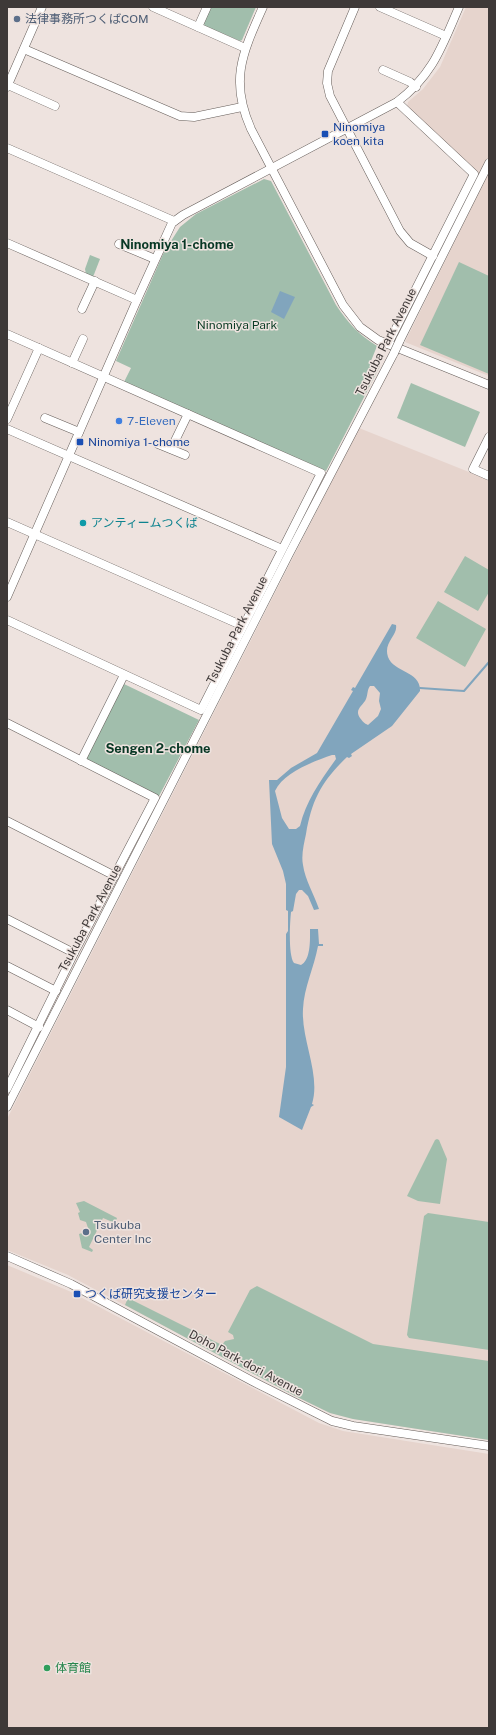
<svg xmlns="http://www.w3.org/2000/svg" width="496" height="1735" font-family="'Public Sans','Noto Sans JP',sans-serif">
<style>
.built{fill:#e6d4cd}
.green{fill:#a1beac}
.water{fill:#81a5bd;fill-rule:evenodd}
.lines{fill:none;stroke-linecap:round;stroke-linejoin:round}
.stream{stroke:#81a5bd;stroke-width:2}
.minor-casing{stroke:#665e5a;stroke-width:9}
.minor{stroke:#fff;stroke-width:8}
.minor-bridge-casing{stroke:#665e5a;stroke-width:9;stroke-linecap:butt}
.minor-bridge{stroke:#fff;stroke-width:8}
.service-dot{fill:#5c6f8a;stroke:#eee3df;stroke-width:1.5}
.transit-dot{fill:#1a4fb4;stroke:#eee3df;stroke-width:1.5}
.shop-dot{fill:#3f7fe0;stroke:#eee3df;stroke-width:1.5}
.culture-dot{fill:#0f9aa8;stroke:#eee3df;stroke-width:1.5}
.leisure-dot{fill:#2e9e5b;stroke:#eee3df;stroke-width:1.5}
.labels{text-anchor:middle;stroke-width:3;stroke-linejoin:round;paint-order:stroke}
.service-label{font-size:12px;fill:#4e5e75;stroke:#eee3df;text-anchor:start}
.transit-label{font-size:12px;fill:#164399;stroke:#eee3df;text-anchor:start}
.park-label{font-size:12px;fill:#0b3c25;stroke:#eee3df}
.street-label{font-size:12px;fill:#3e3938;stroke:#eee3df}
.shop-label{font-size:12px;fill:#366cbe;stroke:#eee3df;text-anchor:start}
.culture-label{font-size:12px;fill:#0d838f;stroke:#eee3df;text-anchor:start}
.leisure-label{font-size:12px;fill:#27864d;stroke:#eee3df;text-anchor:start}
.neighbourhood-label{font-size:13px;font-weight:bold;fill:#073724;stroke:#eee3df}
</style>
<rect width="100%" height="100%" fill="#eee3df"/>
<g class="built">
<path d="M466,7H489V376L405,342L486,178L478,173L407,107L408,102L423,89L440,67Z"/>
<path d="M359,428L489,480V1440L353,1419L330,1413L293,1395L68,1275L7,1250V1119Z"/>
<path d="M7,1265L69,1291L319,1423L343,1431L489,1454V1728H7Z"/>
</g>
<g class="green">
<path d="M210,7H256L242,40L240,41L205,26L203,22Z"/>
<path d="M264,179L271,181L336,305C348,323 359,335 377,346L371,361L380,366L326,471L124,382L131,368L116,361L164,252L180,227L196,214Z"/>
<path d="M90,255L100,259L93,277L86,274L85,269Z"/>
<path d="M459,262L489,276V374L420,345Z"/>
<path d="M411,383L480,412L465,447L397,418Z"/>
<path d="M465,556L489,570V592L478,611L444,592Z"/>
<path d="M438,601L486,629L465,667L416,638Z"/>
<path d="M124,684L199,720L159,796L88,761L86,757Z"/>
<path d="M437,1139L439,1140L447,1159L440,1204L418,1201L407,1196L435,1140Z"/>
<path d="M84,1201L117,1218L115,1223L103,1218L89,1247L93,1250L92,1252L82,1248L79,1234L85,1232L88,1228L86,1222L80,1220L78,1213L80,1212L76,1203Z"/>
<path d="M428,1213L489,1222V1350L409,1338L407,1335L424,1216Z"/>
<path d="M257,1286L373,1344L489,1361V1440L353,1419L330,1413L293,1395L125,1305L128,1298L222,1345L225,1341L234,1339L233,1335L228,1332L250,1290Z"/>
</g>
<g class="water">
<path d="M280,291L295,297L284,319L271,312Z"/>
<path d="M392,624L396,625C398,636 383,642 388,657C394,673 421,671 420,691L392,726L351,754L352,756L349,758L347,757C322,781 312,799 306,834C304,844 301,855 303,865C305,880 314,894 319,909L314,910L308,896L302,890H299L296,894L293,911L291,912C290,922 288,955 294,963L301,965C311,960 310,939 310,929H318L319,944H323V946H318C314,968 304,987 303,1009C301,1040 321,1075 312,1104L314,1105L311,1107L302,1130L279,1117L286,1067V934L288,931V911L286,910V884L283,871L272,844L269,780H277L291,768L317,753L353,691L351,690L353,687L355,688ZM370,686H374L380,693L379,701L381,709L378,716L368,725C364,723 363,722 360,718C354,709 363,706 366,699C368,694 367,690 370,686ZM332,755H335L336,759C321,780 306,801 300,826L296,829H289L282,818L275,791C283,773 314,761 332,755Z"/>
</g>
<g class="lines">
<path class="stream" d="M420,688L464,691L489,662"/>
<g class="minor-casing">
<g id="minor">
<path d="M153,7L245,48"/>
<path d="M263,7C243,52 229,80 251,129L343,305L360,327L378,340L489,385"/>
<path d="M355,7L328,71L327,83L330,96L400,231L410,243L433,256"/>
<path d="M380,7L446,36"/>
<path d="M198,27L207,7"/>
<path d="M24,49L180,116L194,117L242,107"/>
<path d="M383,70L410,82L416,87"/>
<path d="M8,85L55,106"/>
<path d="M7,87L42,7"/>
<path d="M7,148L174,221"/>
<path d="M7,243L137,300"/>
<path d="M119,244L155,259"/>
<path d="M82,309L95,281"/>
<path d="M7,334L321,473L201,710L7,620"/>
<path d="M400,340L489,163"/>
<path d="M388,344L474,174L397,102"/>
<path d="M72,363L83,339"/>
<path d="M45,418L79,432"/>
<path d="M7,419L39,348"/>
<path d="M7,429L282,549"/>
<path d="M489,437L473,469L489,476"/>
<path d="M158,444L185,455"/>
<path d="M171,449L188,414"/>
<path d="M7,522L243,626"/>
<path d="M7,597L137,300L172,223L183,215L397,102C433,75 442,46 459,7"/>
<path d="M7,723L155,798L74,953L7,1089"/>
<path d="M81,761L124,675"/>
<path d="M7,821L115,876"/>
<path d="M7,919L74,953"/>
<path d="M7,966L56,991"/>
<path d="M7,1010L39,1027"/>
<path d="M7,1107L289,554L394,353"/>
<path d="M7,1256L71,1284L254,1382L332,1421L353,1426L489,1446"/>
</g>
</g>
<use href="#minor" class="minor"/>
<g class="minor-bridge-casing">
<path id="minor-bridge" d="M394,353L400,340"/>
</g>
<use href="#minor-bridge" class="minor-bridge"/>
</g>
<g class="service-dot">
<circle cx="17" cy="19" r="4"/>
<circle cx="86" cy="1232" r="4"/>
</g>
<g class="transit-dot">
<rect x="321" y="130" width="8" height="8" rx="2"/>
<rect x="76" y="438" width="8" height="8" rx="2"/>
<rect x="73" y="1290" width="8" height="8" rx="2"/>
</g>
<circle class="shop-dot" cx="119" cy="421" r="4"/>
<circle class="culture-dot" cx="83" cy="523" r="4"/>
<circle class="leisure-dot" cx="47" cy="1668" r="4"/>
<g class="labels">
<g class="service-label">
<text x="25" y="23">法律事務所つくばCOM</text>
<text x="94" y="1229">Tsukuba<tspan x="94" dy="14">Center Inc</tspan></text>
</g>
<g class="transit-label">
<text x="333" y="131">Ninomiya<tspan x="333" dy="14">koen kita</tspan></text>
<text x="88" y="446">Ninomiya 1-chome</text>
<text x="85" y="1298">つくば研究支援センター</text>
</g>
<g class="park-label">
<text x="237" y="329">Ninomiya Park</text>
</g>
<g class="street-label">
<text transform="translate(386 342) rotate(-63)" y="4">Tsukuba Park Avenue</text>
<text transform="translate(237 630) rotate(-63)" y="4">Tsukuba Park Avenue</text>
<text transform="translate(90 918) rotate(-62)" y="4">Tsukuba Park Avenue</text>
<text transform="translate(246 1363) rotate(28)" y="4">Doho Park-dori Avenue</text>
</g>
<g class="shop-label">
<text x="127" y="425">7-Eleven</text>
</g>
<g class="culture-label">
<text x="91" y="527">アンティームつくば</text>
</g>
<g class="leisure-label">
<text x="55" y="1672">体育館</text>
</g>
<g class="neighbourhood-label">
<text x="177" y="249">Ninomiya 1-chome</text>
<text x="158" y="753">Sengen 2-chome</text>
</g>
</g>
<rect width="496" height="1735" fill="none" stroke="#3e3938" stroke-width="16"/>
</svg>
